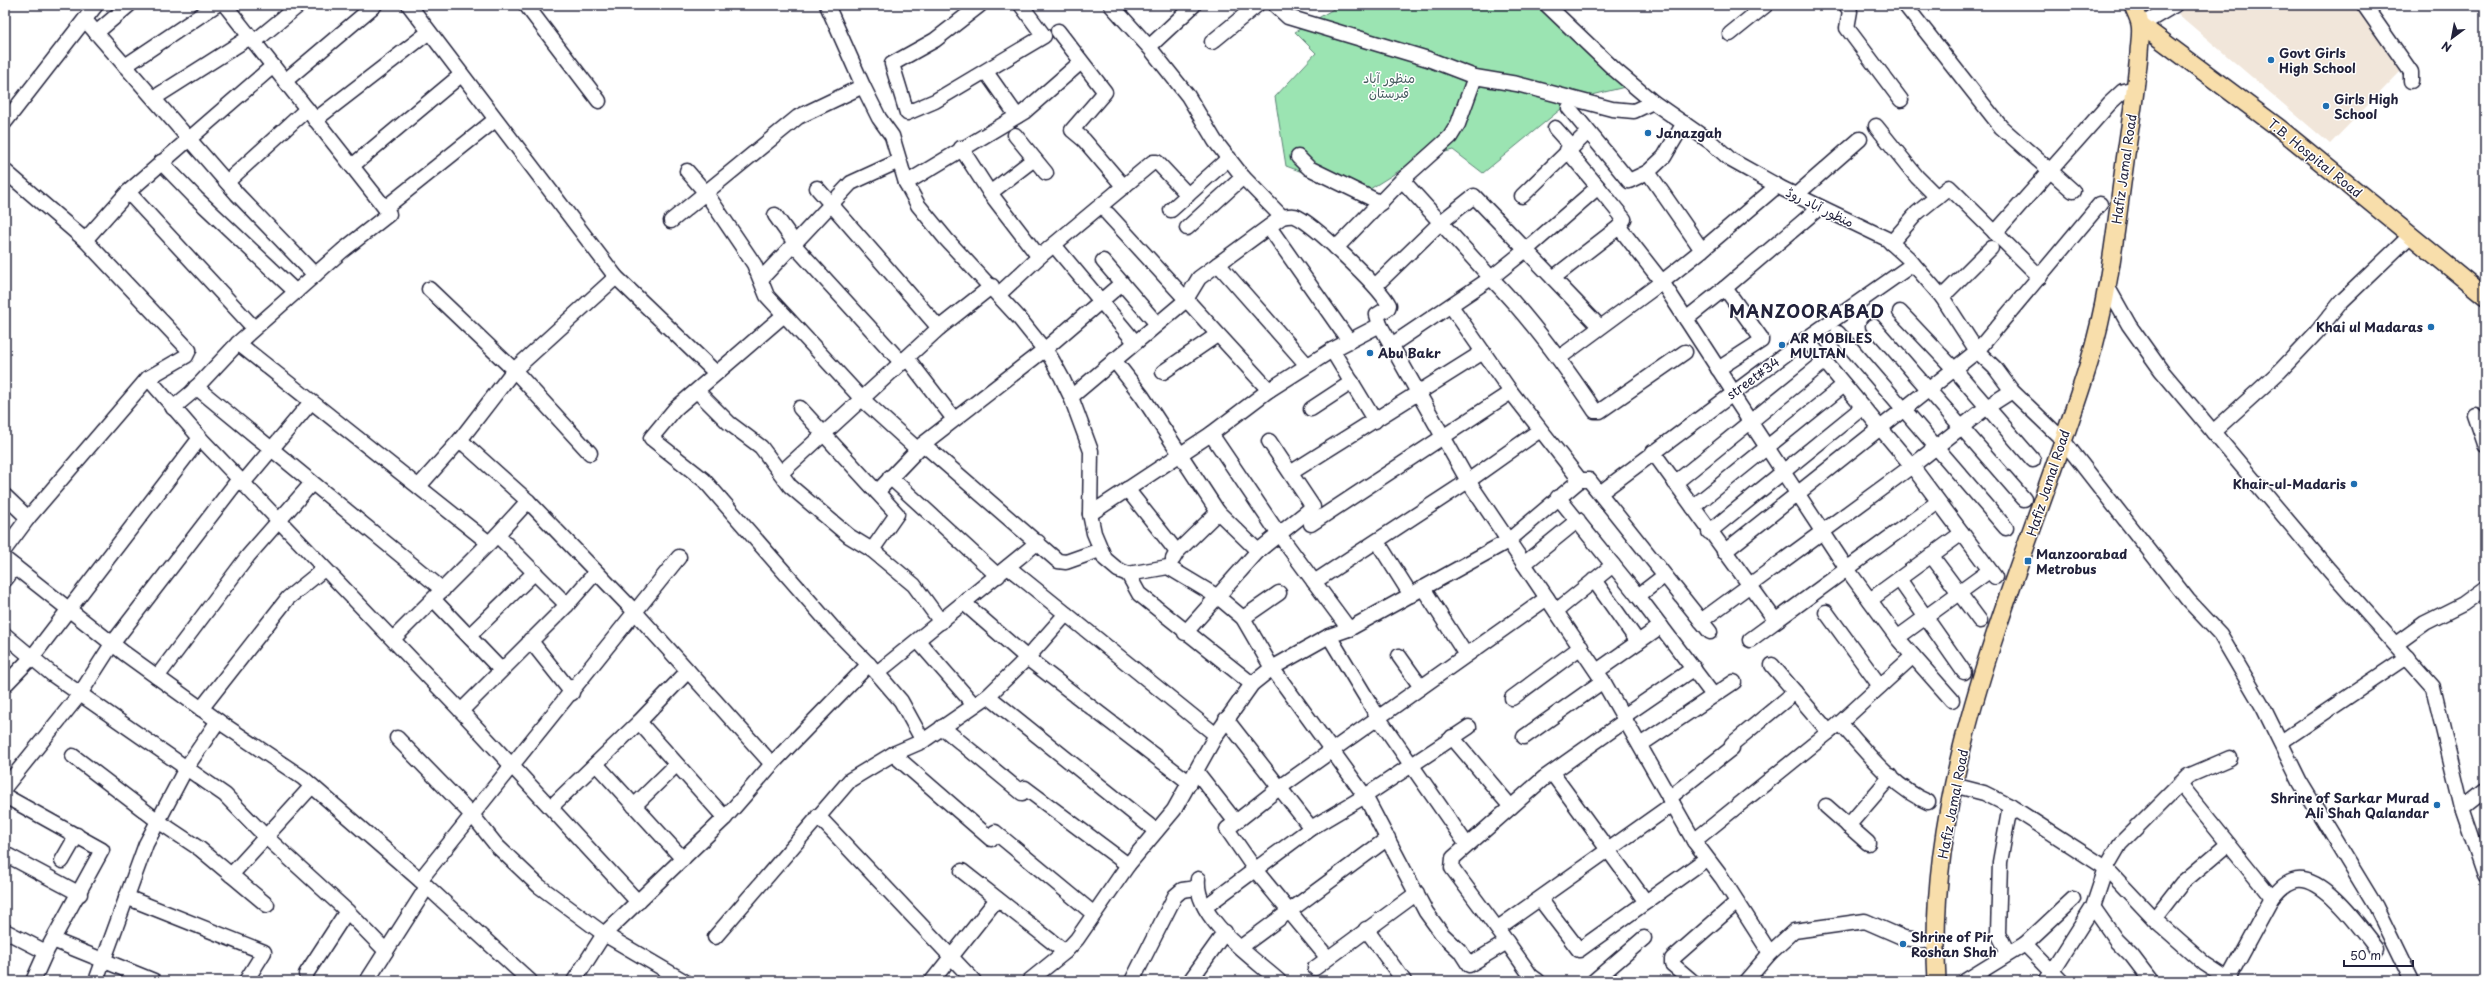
<svg xmlns="http://www.w3.org/2000/svg" width="2490" height="986" font-family="'Playpen Sans','Playpen Sans Arabic',sans-serif">
<style>
.built{fill:#f1e6da}
.green{fill:#9be4b2;stroke:#5e8376}
.lines{fill:none;stroke-linecap:round;stroke-linejoin:round}
.minor-casing{stroke:#22223b;stroke-width:17}
.major-casing{stroke:#22223b;stroke-width:20}
.minor{stroke:#fff;stroke-width:14}
.major{stroke:#f8deab;stroke-width:17}
.poi-dot{fill:#1f6fb2;stroke:#fff;stroke-width:1.5}
.labels{text-anchor:middle;stroke-width:3;stroke-linejoin:round;paint-order:stroke}
.poi-label{font-size:13px;font-weight:bold;fill:#22223b;stroke:#fff;text-anchor:start}
.park-label{font-size:13px;fill:#465c5f;stroke:#fff}
.street-label{font-size:13px;fill:#22223b;stroke:#fff}
.district-label{font-size:17px;font-weight:bold;letter-spacing:1px;fill:#22223b;stroke:#fff}
</style>
<rect width="100%" height="100%" fill="#fff"/>
<filter id="ink" filterUnits="userSpaceOnUse"><feTurbulence type="fractalNoise" baseFrequency=".025" numOctaves="2"/><feDisplacementMap in="SourceGraphic" scale="8" xChannelSelector="R" yChannelSelector="G"/><feConvolveMatrix kernelMatrix="1 2 1 2 8 2 1 2 1" color-interpolation-filters="sRGB"/></filter>
<g filter="url(#ink)">
<path class="built" d="M2187,5H2358L2403,69L2330,144L2178,14Z"/>
<path class="green" d="M1340,5H1549L1625,87L1572,100L1483,173L1453,150L1418,159L1362,194L1286,166L1275,97L1316,53L1295,32Z"/>
<g class="lines">
<g class="minor-casing">
<g id="minor">
<path d="M225,5L385,208"/>
<path d="M409,5L616,277L716,373"/>
<path d="M526,5L599,101"/>
<path d="M827,5L863,86L879,118L892,136L906,183L918,205L946,239L1019,318L1051,358L1062,378L1071,397L1091,451L1090,514L1094,533L1105,559L1118,570L1128,574L1168,567L1218,597L1243,618L1272,668L1365,796L1426,912L1442,934L1460,951L1469,965L1507,942L1531,976L1538,981"/>
<path d="M980,5L935,40L892,64L907,113L935,101L1044,36L1021,5"/>
<path d="M1111,5L1149,47L1188,96L1215,141L1243,177L1282,217"/>
<path d="M1275,5L1288,17L1428,59L1475,77L1517,84L1612,109L1634,111L1653,102"/>
<path d="M1547,5L1615,70L1653,102L1712,143L1731,160L1783,189L1887,239L1908,258L1942,297L1977,351L1995,368L2012,391L2062,439L2188,600L2220,634L2264,709L2300,782L2376,907L2412,981"/>
<path d="M1846,5L1850,11L1847,28L1901,100"/>
<path d="M1905,5L2001,127L2073,191"/>
<path d="M2364,5L2411,72V81"/>
<path d="M85,20L237,194L315,275"/>
<path d="M2141,25L2175,5"/>
<path d="M1058,31L1105,92L1072,130L1084,140L1124,187"/>
<path d="M96,33L129,5"/>
<path d="M1730,34L1766,5"/>
<path d="M254,42L299,5"/>
<path d="M1212,42L1257,5"/>
<path d="M1149,47L1194,5"/>
<path d="M125,66L216,5"/>
<path d="M986,72L1017,116"/>
<path d="M285,81L375,5"/>
<path d="M154,98L250,37"/>
<path d="M1569,108L1629,181L1648,172"/>
<path d="M315,120L429,32"/>
<path d="M5,122L96,5"/>
<path d="M1876,126L1917,177L1937,197"/>
<path d="M1555,128L1572,147"/>
<path d="M1015,135L1046,173"/>
<path d="M961,148L990,193L1039,257"/>
<path d="M1567,150L1598,187L1527,249L1491,278C1531,319 1563,363 1595,411H1600L1685,352"/>
<path d="M1298,157L1309,168L1381,203"/>
<path d="M161,162L196,198L296,292"/>
<path d="M352,166L461,75"/>
<path d="M5,171L85,240L189,350L186,356L148,378L28,518L5,549"/>
<path d="M687,171L706,193L754,264L767,296L862,399L917,449"/>
<path d="M227,182L307,109"/>
<path d="M906,183L1024,112L1081,62"/>
<path d="M1598,187L1624,219L1619,227"/>
<path d="M817,188L939,328"/>
<path d="M128,192L273,66"/>
<path d="M990,193L1034,159"/>
<path d="M1796,195L1860,139"/>
<path d="M1522,196L1588,132"/>
<path d="M1171,210L1229,158"/>
<path d="M1108,214L1269,390"/>
<path d="M775,215L795,243"/>
<path d="M671,221L798,117L863,86"/>
<path d="M1269,227L1349,341"/>
<path d="M1187,228L1243,177"/>
<path d="M1995,233L2110,103L2123,91L2136,88"/>
<path d="M85,240L128,192L254,328"/>
<path d="M1891,243L1917,213L1949,187L2040,277"/>
<path d="M794,245L902,363"/>
<path d="M1054,245L1135,342"/>
<path d="M1336,248L1402,180L1450,137L1458,124L1475,77"/>
<path d="M1702,250L1777,186"/>
<path d="M1103,261L1157,324"/>
<path d="M1218,264L1307,365"/>
<path d="M1553,278L1619,227L1662,282L1702,250L1648,172L1664,157L1684,123"/>
<path d="M761,279L851,183L899,161"/>
<path d="M1375,286L1440,223L1474,196L1600,327"/>
<path d="M2107,286L2129,325L2161,370L2329,570L2433,687L2462,808L2485,875"/>
<path d="M1725,288L1820,207"/>
<path d="M429,289L514,370L590,453"/>
<path d="M999,294L1039,257L1153,162H1157L1188,195"/>
<path d="M1942,297L1991,248"/>
<path d="M1451,306L1511,392L1580,480"/>
<path d="M1900,312L1955,370L2033,460"/>
<path d="M784,315L675,409L651,438L704,480L833,628L877,673L901,701L923,741"/>
<path d="M1686,319L1725,288L1761,338V341L1718,369"/>
<path d="M1873,326L2024,499"/>
<path d="M1838,333L2006,528"/>
<path d="M1806,339L1912,466L1995,577"/>
<path d="M1390,346L1491,278L1402,180"/>
<path d="M1332,350L1375,421"/>
<path d="M907,358L954,419"/>
<path d="M1559,358L1662,282L1734,393"/>
<path d="M1114,360L1142,396L1218,512L1258,551"/>
<path d="M1163,372L1217,335"/>
<path d="M148,378L200,438L461,711L638,902"/>
<path d="M196,387L443,590"/>
<path d="M697,391L729,423L761,447L790,486L849,536L872,550L914,585L941,622"/>
<path d="M1732,394L1847,569L1899,640L1952,700"/>
<path d="M1071,397L1185,301L1199,278L1282,217C1286,216 1290,215 1295,216C1313,223 1379,286 1389,305L1388,308L1377,315L1380,325"/>
<path d="M173,408L191,393L238,343"/>
<path d="M800,408L897,514L872,550"/>
<path d="M1311,409L1352,382"/>
<path d="M2475,415L2485,444"/>
<path d="M2213,432L2280,371L2316,333L2342,301L2411,235"/>
<path d="M1211,434L1278,533L1349,629"/>
<path d="M460,440L528,501L635,612L772,764"/>
<path d="M923,444L1058,561L1066,562L1100,550"/>
<path d="M1653,452L1775,620"/>
<path d="M1292,472L1483,352"/>
<path d="M781,473L939,328L992,286"/>
<path d="M890,477L998,576"/>
<path d="M243,483L311,402"/>
<path d="M1675,483L1824,362"/>
<path d="M419,486L460,440L514,370L616,277"/>
<path d="M1127,489L1177,552"/>
<path d="M877,492L923,444L1044,350L1122,283"/>
<path d="M1600,493L1806,339L1913,264"/>
<path d="M5,496L28,518"/>
<path d="M1558,497L1638,596L1713,695"/>
<path d="M1693,507L1844,385"/>
<path d="M1090,514L1211,434L1269,390L1332,350L1380,325L1468,481L1603,681L1694,841L1722,878L1770,953"/>
<path d="M1311,524L1511,392"/>
<path d="M1709,532L1863,407"/>
<path d="M497,535L567,605"/>
<path d="M489,543L238,343L342,251L389,214L385,208L495,120"/>
<path d="M1382,549L1411,595"/>
<path d="M1724,552L1977,351L2100,204"/>
<path d="M1931,555L1980,621"/>
<path d="M5,559L124,653L221,723L303,778L420,880L530,981"/>
<path d="M1173,559L1177,552L1218,512"/>
<path d="M1524,564L1578,520"/>
<path d="M1008,567L1216,735"/>
<path d="M1128,574L1139,594L1252,684"/>
<path d="M1899,579L1964,672"/>
<path d="M5,580L15,567"/>
<path d="M1594,580L1638,642"/>
<path d="M1314,582L1468,481L1540,430"/>
<path d="M1423,588L1466,655"/>
<path d="M1638,596L1664,576"/>
<path d="M434,600L501,670"/>
<path d="M1870,600L1962,533"/>
<path d="M964,603L1027,658L1190,783"/>
<path d="M1556,611L1613,565"/>
<path d="M1826,612L1880,686"/>
<path d="M1243,618L1279,593"/>
<path d="M1701,621L1912,466L1987,407L2012,391"/>
<path d="M1185,633L1258,551L1313,507L1269,441"/>
<path d="M5,635L53,675L225,795L265,836L347,911L386,951"/>
<path d="M469,636L535,572"/>
<path d="M1329,636L1378,717L1467,845"/>
<path d="M1897,638L1989,571"/>
<path d="M393,639L497,535L528,501"/>
<path d="M530,640L572,693"/>
<path d="M1750,640L1938,502"/>
<path d="M918,641L974,705"/>
<path d="M2396,644L2425,623L2463,604L2485,588"/>
<path d="M1399,656L1421,687"/>
<path d="M1772,665L1829,732"/>
<path d="M1597,671L1661,626"/>
<path d="M877,673L1038,542"/>
<path d="M157,677L248,556L312,483"/>
<path d="M5,685L33,656L200,438"/>
<path d="M988,696L1156,831"/>
<path d="M1512,698L1581,647"/>
<path d="M201,709L288,598L324,569"/>
<path d="M461,711L567,605L596,572"/>
<path d="M1624,716L1694,668"/>
<path d="M1226,719L1311,828"/>
<path d="M639,722L725,818"/>
<path d="M1840,723C1865,750 1893,788 1928,802"/>
<path d="M942,727L1022,793L1025,788L1128,865"/>
<path d="M1452,737L1511,807"/>
<path d="M1524,737L1603,681"/>
<path d="M397,738L473,816L497,846L539,886L604,934L684,981"/>
<path d="M2281,742L2407,657"/>
<path d="M1640,745L1734,682"/>
<path d="M893,754L991,839L995,832L1094,914"/>
<path d="M73,756L158,821L200,849L267,905"/>
<path d="M596,764L683,859"/>
<path d="M1196,771L1235,821"/>
<path d="M1552,773L1646,902"/>
<path d="M2180,784L2272,898"/>
<path d="M1953,785L1984,793L2010,806L2106,868L2154,919L2205,964L2231,981"/>
<path d="M5,787L80,694L112,644L239,479"/>
<path d="M5,796L102,850L46,952L33,981"/>
<path d="M1669,798L1732,748V744L1795,692"/>
<path d="M634,806L676,765"/>
<path d="M1826,806L1868,843"/>
<path d="M551,807L639,722L688,671"/>
<path d="M2462,808L2485,790"/>
<path d="M818,816L974,981"/>
<path d="M1848,826L1891,776"/>
<path d="M1694,841L1840,723L1913,656"/>
<path d="M5,854L80,894"/>
<path d="M62,861L77,835"/>
<path d="M962,871L1065,952"/>
<path d="M231,875L312,786"/>
<path d="M1198,879C1194,918 1252,957 1279,981"/>
<path d="M420,880L679,557"/>
<path d="M126,897L264,952L246,981"/>
<path d="M1540,899L1579,950L1706,859"/>
<path d="M1205,907L1311,828L1365,796L1469,727"/>
<path d="M2093,907L2116,940L2132,956L2151,981"/>
<path d="M2154,919L2182,883L2228,844"/>
<path d="M1498,928L1673,804"/>
<path d="M1366,929L1404,981"/>
<path d="M5,931L46,952"/>
<path d="M715,937L850,780L893,754L923,741L988,696L1027,658L1066,614"/>
<path d="M53,940L154,981"/>
<path d="M1507,942L1452,868L1453,858L1544,778L1626,720"/>
<path d="M2025,944L2073,899"/>
<path d="M1241,947L1388,838"/>
<path d="M2008,953L1998,933L2000,862L2010,806"/>
<path d="M1327,957L1256,871L1227,829L1279,788L1547,598"/>
<path d="M1315,968L1417,893"/>
<path d="M306,974L347,911"/>
<path d="M2228,979L2272,898C2278,891 2284,884 2293,881C2321,871 2361,929 2376,948"/>
<path d="M96,981L146,844L186,768L218,721"/>
<path d="M367,981L427,887"/>
<path d="M574,981L604,934L725,818L772,764L869,664"/>
<path d="M932,981L997,899"/>
<path d="M1029,981L1065,952L1077,939L1128,865L1174,810L1216,735L1252,684L1272,668L1329,636L1349,629L1508,541L1580,480H1589L1710,632"/>
<path d="M1132,981L1175,896L1182,890L1197,888"/>
<path d="M1190,981L1225,932"/>
<path d="M1594,981L1644,938"/>
<path d="M1692,981L1672,964V959L1737,902"/>
<path d="M1746,981L1770,953L1794,931L1865,921L1904,938L1935,942"/>
<path d="M1965,981L2025,944L2061,981"/>
<path d="M2046,981L2093,907L2106,868L2120,844L2188,776L2230,758"/>
</g>
</g>
<g class="major-casing">
<g id="major">
<path d="M2141,25L2279,128L2485,296"/>
<path d="M1937,981C1924,765 2027,564 2089,363C2110,295 2116,223 2126,154C2131,121 2136,88 2139,54C2139,45 2142,33 2140,24C2139,18 2135,11 2133,5"/>
</g>
</g>
<use href="#minor" class="minor"/>
<use href="#major" class="major"/>
</g>
</g>
<g class="poi-dot">
<circle cx="2271" cy="60" r="4"/>
<circle cx="2326" cy="106" r="4"/>
<circle cx="1648" cy="133" r="4"/>
<circle cx="2431" cy="327" r="4"/>
<circle cx="1782" cy="345" r="4"/>
<circle cx="1370" cy="353" r="4"/>
<circle cx="2354" cy="484" r="4"/>
<rect x="2024" y="557" width="8" height="8" rx="2"/>
<circle cx="2437" cy="805" r="4"/>
<circle cx="1903" cy="944" r="4"/>
</g>
<g class="labels">
<g class="poi-label">
<text x="2279" y="58">Govt Girls<tspan x="2279" dy="15">High School</tspan></text>
<text x="2334" y="104">Girls High<tspan x="2334" dy="15">School</tspan></text>
<text x="1656" y="138">Janazgah</text>
<text x="2423" y="332" text-anchor="end">Khai ul Madaras</text>
<text x="1790" y="343">AR MOBILES<tspan x="1790" dy="15">MULTAN</tspan></text>
<text x="1378" y="358">Abu Bakr</text>
<text x="2346" y="489" text-anchor="end">Khair-ul-Madaris</text>
<text x="2036" y="559">Manzoorabad<tspan x="2036" dy="15">Metrobus</tspan></text>
<text x="2429" y="803" text-anchor="end">Shrine of Sarkar Murad<tspan x="2429" dy="15">Ali Shah Qalandar</tspan></text>
<text x="1911" y="942">Shrine of Pir<tspan x="1911" dy="15">Roshan Shah</tspan></text>
</g>
<g class="park-label">
<text x="1389" y="83">منظور آباد<tspan x="1389" dy="15">قبرستان</tspan></text>
</g>
<g class="street-label">
<text transform="translate(2315 158) rotate(39)" y="5">T.B. Hospital Road</text>
<text transform="translate(2124 169) rotate(-82)" y="5">Hafiz Jamal Road</text>
<text transform="translate(1820 207) rotate(26)" y="5">منظور آباد روڈ</text>
<text transform="translate(1753 378) rotate(-36)" y="5">street#34</text>
<text transform="translate(2048 483) rotate(-72)" y="5">Hafiz Jamal Road</text>
<text transform="translate(1953 804) rotate(-79)" y="5">Hafiz Jamal Road</text>
</g>
<g class="district-label">
<text x="1807" y="318">MANZOORABAD</text>
</g>
</g>
<rect width="2490" height="986" fill="none" stroke="#fff" stroke-width="20"/>
<rect x="10" y="10" width="2470" height="966" fill="none" stroke="#22223b" stroke-width="1.5" filter="url(#ink)"/>
<g transform="translate(2452 38) rotate(212)" stroke="#ffffff" stroke-width="3" paint-order="stroke">
<path d="M0-3L7 15L0 10L-7 15Z" fill="#22223b"/>
<text y="-6" font-size="11" font-weight="bold" text-anchor="middle" fill="#22223b">N</text>
</g>
<path d="M2344 960v6h69v-6" fill="none" stroke="#22223b" stroke-width="2"/>
<text x="2350" y="960" font-size="12" fill="#22223b" stroke="#ffffff" stroke-width="3" paint-order="stroke">50 m</text>
</svg>
